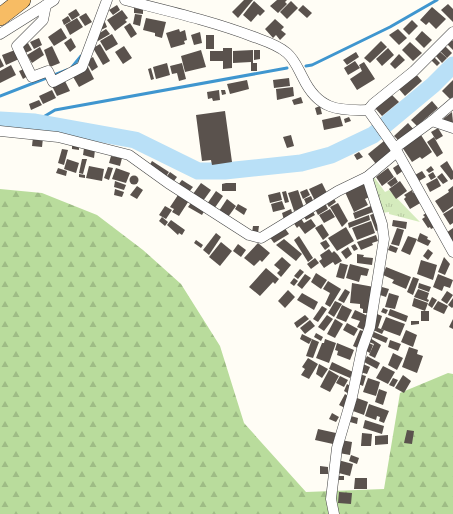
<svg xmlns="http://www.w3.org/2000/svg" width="453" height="514" font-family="'Zilla Slab',serif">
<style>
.forest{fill:url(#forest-firs)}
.park{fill:url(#park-tufts)}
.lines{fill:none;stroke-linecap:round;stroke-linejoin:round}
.stream{stroke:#3f96cf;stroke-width:3}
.river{stroke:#b9e0f7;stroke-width:17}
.building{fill:#5a524d}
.minor-casing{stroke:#444;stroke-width:11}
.trunk-casing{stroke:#222;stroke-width:18}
.minor{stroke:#fff;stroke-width:10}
.trunk{stroke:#f7bc64;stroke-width:17}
</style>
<defs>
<pattern id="forest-firs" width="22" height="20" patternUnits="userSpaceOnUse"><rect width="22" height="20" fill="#b9dc9c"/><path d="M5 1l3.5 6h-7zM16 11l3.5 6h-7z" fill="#9ebc85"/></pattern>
<pattern id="park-tufts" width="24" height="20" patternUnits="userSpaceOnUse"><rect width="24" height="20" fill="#d5ebbd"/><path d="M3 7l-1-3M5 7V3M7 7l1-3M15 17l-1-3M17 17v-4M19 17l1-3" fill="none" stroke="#b6c8a1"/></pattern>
</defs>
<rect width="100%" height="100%" fill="#fffdf5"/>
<path class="forest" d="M0,189L42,193L97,215L143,250L181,284L220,346L244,423L306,492L384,489L400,393L448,373L453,374V514H0Z"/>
<path class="park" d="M374,177L385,192L389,190L420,222L389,214V212L382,213L373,182Z"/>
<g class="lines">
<g class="stream">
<path d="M306,66L312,65L390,27L437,0"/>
<path d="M72,67L81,56"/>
<path d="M0,96L67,70"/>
<path d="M35,122L55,110L287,68"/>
</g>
<path class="river" d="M0,120L35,122L135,140L198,171H225L301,163L331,155L373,135L433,85L453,65"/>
</g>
<g class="building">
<path d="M244,0H253L238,18L232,12Z"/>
<path d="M277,0H287L285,2L287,4L278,13L270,6Z"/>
<path d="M254,1L265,11L260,16L258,14L251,22L243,15Z"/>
<path d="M291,1L298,8L287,19L280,12Z"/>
<path d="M448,4L453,9V22L441,10Z"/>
<path d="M117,5L120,10L113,15L109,10Z"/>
<path d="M303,5L312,13L307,18L298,10Z"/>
<path d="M432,7L446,19L436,29L429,22L426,25L420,20Z"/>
<path d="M134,8L143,9V14L134,13Z"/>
<path d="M76,9L80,15L72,20L68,14Z"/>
<path d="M122,10L128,18L125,20L127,22L115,31L107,20Z"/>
<path d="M86,13L92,22L85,26L79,17Z"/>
<path d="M135,14L142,15L140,26L133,24Z"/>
<path d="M68,16L71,21L64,25L62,20Z"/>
<path d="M77,18L83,27L70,35L65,25Z"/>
<path d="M146,18L166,22L162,38L155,36V33L143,30Z"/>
<path d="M275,19L284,27L281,30L286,34L280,40L276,35L273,38L265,29Z"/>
<path d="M412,20L418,26L409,35L403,29Z"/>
<path d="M105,22L107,27L101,30L99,26Z"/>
<path d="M130,23L137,34L131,38L124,27Z"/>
<path d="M61,28L67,38L54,46L48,37Z"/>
<path d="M106,29L110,34L98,41L95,36Z"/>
<path d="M179,29L180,32L185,30L187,40L184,41L185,44L171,48L166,33Z"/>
<path d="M398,29L407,38L399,45L389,35Z"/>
<path d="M422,31L432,40L424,48L415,39Z"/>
<path d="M200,32L202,43L194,45L191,35Z"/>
<path d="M112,34L118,44L106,51L100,41Z"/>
<rect x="206" y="35" width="8" height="14"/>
<path d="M39,38L42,45L34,49L30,42Z"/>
<path d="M71,38L76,47L70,52L64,43Z"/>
<path d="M452,40L453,41V50L447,44Z"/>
<path d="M381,41L387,47L370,63L364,58Z"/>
<path d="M410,42L422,53L413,61L402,50Z"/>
<path d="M28,43L32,50L23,54L19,48Z"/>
<path d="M100,44L110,61L103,65L93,48Z"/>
<path d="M52,46L60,63L50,67L44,50Z"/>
<path d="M124,46L132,58L123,64L115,52Z"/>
<path d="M445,46L452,53L447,58L440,51Z"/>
<path d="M40,47L44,55L32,63L27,55Z"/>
<path d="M223,48H232V68L223,69V61H210V51H223Z"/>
<path d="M388,48L394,55L382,66L376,59Z"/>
<path d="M15,50L19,59L6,65L2,55Z"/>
<path d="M201,50L206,67L185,72L181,56Z"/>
<path d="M253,50V63H257V71H251V62L233,63V51Z"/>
<path d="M254,50H260V59L254,60Z"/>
<path d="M439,51L447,58L442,63L435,55Z"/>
<path d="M356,52L359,57L347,65L343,60Z"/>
<path d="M399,54L405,60L395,69L390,64Z"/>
<path d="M433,56L440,63L437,66L430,59Z"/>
<path d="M93,57L98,67L92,71L86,61Z"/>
<path d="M0,58L4,66L0,68Z"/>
<path d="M355,61L360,68L348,75L344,68Z"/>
<path d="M364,62L375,79L357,90L350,79L362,71L359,65Z"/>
<path d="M167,63L170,75L156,79L153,67Z"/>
<path d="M182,63L186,79L179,81L177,73L172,74L170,66Z"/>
<path d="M11,65L16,75L0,83V71Z"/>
<path d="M88,67L94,79L79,87L72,75Z"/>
<path d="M151,68L154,79L151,80L148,69Z"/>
<path d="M24,69L28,76L23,79L19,71Z"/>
<path d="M415,73L422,81L405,96L398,88Z"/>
<path d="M289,78L290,86L274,88L273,80Z"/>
<path d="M247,80L249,89L230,94L227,84Z"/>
<path d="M453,80V97L450,99L442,91Z"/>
<path d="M65,81L70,91L57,96L52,86Z"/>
<path d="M293,87L294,96L277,100L276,89Z"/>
<path d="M52,90L56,98L43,104L39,96Z"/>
<path d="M219,90L220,100L213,101L212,98L208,99L207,92Z"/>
<path d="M221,90H225L226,94L222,95Z"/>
<path d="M391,94L399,102L382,116L375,108Z"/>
<path d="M301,97L303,103L294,105L292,100Z"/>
<path d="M39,100L42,105L31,110L29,104Z"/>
<path d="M432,101L438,108L417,126L411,120Z"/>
<path d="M320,106L322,114L317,115L315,108Z"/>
<path d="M225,111L232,162L212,165L211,160L202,161L196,115Z"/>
<path d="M452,112L453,122L449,126L443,119Z"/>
<path d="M340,116L343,126L324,130L322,120Z"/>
<path d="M349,117L351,121L345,123L344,119Z"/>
<path d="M408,123L414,130L400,142L394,136Z"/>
<path d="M438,128L443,136L436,140L431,132Z"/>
<path d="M291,135L294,146L287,148L283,137Z"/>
<path d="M421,135L432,152L422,159L420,157L412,162L402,147Z"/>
<path d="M33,137L43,138L42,147L32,146Z"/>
<path d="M434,137L443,153L437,157L427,142Z"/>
<path d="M384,141L392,151L376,164L368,154Z"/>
<path d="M72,145L79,146V150L72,149Z"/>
<path d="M84,148L95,150L94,158L83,155Z"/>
<path d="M62,149L68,150L64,165L58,163Z"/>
<path d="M359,152L363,157L357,160L354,155Z"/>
<path d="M111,156L122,158L120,166L109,163Z"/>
<path d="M67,159L79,163L76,173L64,169Z"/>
<path d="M82,159H87L83,174L79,173Z"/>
<path d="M152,161L169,172L165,178L148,168Z"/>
<path d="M447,161L453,171V179L451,180L440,166Z"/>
<path d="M399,164L404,170L397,175L393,168Z"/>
<path d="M89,166L104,169L102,181L86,178Z"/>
<path d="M431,166L434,170L429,173L426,170Z"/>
<path d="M108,167L113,168L109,180L104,178Z"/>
<path d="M58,168L67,171L66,176L56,173Z"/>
<path d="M116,168L130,173L126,183L112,179Z"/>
<path d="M388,168L394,177L382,186L376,177Z"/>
<path d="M422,171L426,177L419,181L415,175Z"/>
<path d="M170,172L177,177L174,181L167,176Z"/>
<path d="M433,172L436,177L431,180L428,175Z"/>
<path d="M442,173L448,181L443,184L437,177Z"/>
<path d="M79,174L85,175V178L79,177Z"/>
<circle cx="134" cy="180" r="4.5"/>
<path d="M395,177L398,182L391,187L387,183Z"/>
<path d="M437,178L441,186L430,192L426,184Z"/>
<path d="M182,180L193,187L189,192L178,185Z"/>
<path d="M115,181L126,185L124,190L114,187Z"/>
<path d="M400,181L407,191L396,199L389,189Z"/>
<path d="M201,183L211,190L203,201L193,194Z"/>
<path d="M226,183H236V191H222V184Z"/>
<path d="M322,183L328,195L315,201L309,189Z"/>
<path d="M366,183L372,196L365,199L368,205L354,212L345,192Z"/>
<path d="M137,186L143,190L137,199L130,195Z"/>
<path d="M453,186V206L443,213L435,201L449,192L448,190Z"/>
<path d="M115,189L124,192L122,197L114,195Z"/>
<path d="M307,189L310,195L303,199L300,192Z"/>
<path d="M298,190L304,208L294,211L288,193Z"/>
<path d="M412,190L413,193L415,192L422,202L410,209L404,199L406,197L404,195Z"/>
<path d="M216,191L223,196L214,209L207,204Z"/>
<path d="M286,191L289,202L285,203L282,192Z"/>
<path d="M180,192L190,199L179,216L172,212L174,209L170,207Z"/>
<path d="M280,192L282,200L270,203L268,195Z"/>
<path d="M311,196L314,203L307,206L304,199Z"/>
<path d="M227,199L236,206L228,217L219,211Z"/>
<path d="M334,199L336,202L329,207L327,204Z"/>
<path d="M193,200L206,208L202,215L188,207Z"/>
<path d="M282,201L285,209L273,212L271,204Z"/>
<path d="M325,203L328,209L318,215L315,209Z"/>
<path d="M338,203L348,221L342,227L330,207Z"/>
<path d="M238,204L247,209L244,215L235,209Z"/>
<path d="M165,206L172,210L166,219L159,215Z"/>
<path d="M371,206L373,212L355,219L353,213Z"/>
<path d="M453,208V223L450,225L443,214Z"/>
<path d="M291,209L293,216L284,220L282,213Z"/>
<path d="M330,209L335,217L324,223L319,215Z"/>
<path d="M312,210L315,215L306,220L303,215Z"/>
<path d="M428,212L437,226L431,229L430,227L428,228L422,219L425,217L423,215Z"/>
<path d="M375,213L381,229L376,231L370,215Z"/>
<path d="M369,215L370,220L349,228L348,223Z"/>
<path d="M162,217L168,222L165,226L159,221Z"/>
<path d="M300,217L304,223L311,219L316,226L305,234L299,226L297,228L293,222Z"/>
<path d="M171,220L185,230L182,235L179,233L178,235L167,225Z"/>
<path d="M393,220L407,222L406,229L392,226Z"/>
<path d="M371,221L375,233L357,240L352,228Z"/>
<path d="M322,224L329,235L323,240L315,228Z"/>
<path d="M253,226H259L258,233H252Z"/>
<path d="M284,227L289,234L274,243L269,236Z"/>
<path d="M346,227L354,241L337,251L328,238Z"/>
<path d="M397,228L404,230L399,246L391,244Z"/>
<path d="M453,228V243L446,233Z"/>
<path d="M216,233L221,237L209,255L203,250Z"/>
<path d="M420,233L428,237L427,239L431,241L428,246L417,241Z"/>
<path d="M376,235L378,241L372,243L373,245L361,250L357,242Z"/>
<path d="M299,236L313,258L308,262L294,240Z"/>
<path d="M408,236L417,239L410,255L401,251Z"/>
<path d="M284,239L302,254L296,261L276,245Z"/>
<path d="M196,240L203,245L201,248L194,243Z"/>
<path d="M326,240L330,246L325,250L320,243Z"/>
<path d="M221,242L232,251L220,266L209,257Z"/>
<path d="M258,243L270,253L262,262L260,260L254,266L244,258Z"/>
<path d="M238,244L246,250L241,257L233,251Z"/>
<path d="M355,244L358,249L354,251L351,246Z"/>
<path d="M390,245L398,248L396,253L388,250Z"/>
<path d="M348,247L352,254L346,259L341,252Z"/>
<path d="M329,249L332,253L334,251L338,255L342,261L335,265L333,262L324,268L319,261L322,259L320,255Z"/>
<path d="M428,249L433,253L428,260L423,256Z"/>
<path d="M357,254L364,255L363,257L373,258L372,265L357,263Z"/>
<path d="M282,257L291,265L281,277L277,273L280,270L274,265Z"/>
<path d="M444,257L450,264L445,275L438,272Z"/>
<path d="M315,258L319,263L311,269L307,264Z"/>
<path d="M421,260L437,265L433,280L417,274Z"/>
<path d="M340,263L348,265L344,279L336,277Z"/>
<path d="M350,264L369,269L367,276L361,275L359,282L346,278Z"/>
<path d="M386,267L411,277L406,289L392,283L394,280L383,275Z"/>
<path d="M266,268L279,279L275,284L273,282L260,296L249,287Z"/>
<path d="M300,269L304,272L298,279L294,276Z"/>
<path d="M316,273L327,280L321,289L311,282Z"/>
<path d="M305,274L311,278L302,289L297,285Z"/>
<path d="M438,274L453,280L450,288L444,286L442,291L433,287Z"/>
<path d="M413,277L419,279L413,295L407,292Z"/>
<path d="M294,278L298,281L294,286L290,283Z"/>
<path d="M328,281L341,289L330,307L325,304L330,293L323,289Z"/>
<path d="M352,283L374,287L369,313H363V309L360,308V304L350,303Z"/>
<path d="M419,283L431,287L429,292L418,288Z"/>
<path d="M382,287L389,289L386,297L380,295Z"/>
<path d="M345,289L350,292L344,303L338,300Z"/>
<path d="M418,289L429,293L427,299L429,300L428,302L414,297Z"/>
<path d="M288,290L295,297L285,308L278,301Z"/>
<path d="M447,291L453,295L447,304L441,300Z"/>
<path d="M302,293L318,302L314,310L297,300Z"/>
<path d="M389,293L399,296L395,309L385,307Z"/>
<path d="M432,297L437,300L432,308L428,305Z"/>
<path d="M414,298L428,303L425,311L412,306Z"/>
<path d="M453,298V307L452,308L448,305Z"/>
<path d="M335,301L342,304L334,317L328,313Z"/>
<path d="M438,301L448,306L444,314L433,309Z"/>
<path d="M342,305L352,310L346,322L336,318Z"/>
<path d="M322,306L327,309L318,322L313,319Z"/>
<path d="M383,308L388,310L386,314L381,312Z"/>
<path d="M390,309L408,316L406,322L388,315Z"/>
<path d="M355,310L370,317L364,330L357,327L360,321L351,318Z"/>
<rect x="421" y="311" width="8" height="10"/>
<path d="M377,314L382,316L378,328L384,330L382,334L371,329Z"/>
<path d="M305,315L309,319L297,328L294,323Z"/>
<path d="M327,315L333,319L324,331L318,327Z"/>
<path d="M386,317L405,324L400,336L381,329Z"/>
<path d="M335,319L343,324L335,338L327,334Z"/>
<path d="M453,319V329L449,327Z"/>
<path d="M310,320L315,326L305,334L300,328Z"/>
<path d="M411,321H419V324L411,325Z"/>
<path d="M347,323L358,329L354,336L343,330Z"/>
<path d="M360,330L366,332L360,349L353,346Z"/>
<path d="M406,330L417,335L413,347L401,342Z"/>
<path d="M374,332L388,338L386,343L372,337Z"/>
<path d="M316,333L323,337L321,341L314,337Z"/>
<path d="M302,334L312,339L309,344L300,339Z"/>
<path d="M370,338L381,345L375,358L369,355L374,344L369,342Z"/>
<path d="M312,339L319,342L313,358L306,356Z"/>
<path d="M325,339L336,343L329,363L316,358L322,343H324Z"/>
<path d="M390,340L401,344L398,351L388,347Z"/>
<path d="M337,343L354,350L350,360L337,355L338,351L335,350Z"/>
<path d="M369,343L373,345L370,353L366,351Z"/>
<path d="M409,347L418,350L417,354L423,356L417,373L402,367Z"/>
<path d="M393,353L403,358L397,370L388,365Z"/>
<path d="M367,356L380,363L377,369L364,362Z"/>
<path d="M308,358L318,364L309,379L301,375L305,369L302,367Z"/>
<path d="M332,362L353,372L350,378L329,369Z"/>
<path d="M319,364L328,369L322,378L316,374Z"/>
<path d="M363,364L370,367L367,374L360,372Z"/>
<path d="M383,366L395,372L388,384L376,378Z"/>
<path d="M329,370L339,376L330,392L320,387Z"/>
<path d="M359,374L366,376L363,386L356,383Z"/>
<path d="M403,375L411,381L404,393L395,388Z"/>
<path d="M340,376L348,380L344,387L336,383Z"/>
<path d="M368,378L380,382L376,396L363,392Z"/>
<path d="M393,378L398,380L394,387L389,385Z"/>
<path d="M347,384L352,387L349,394L344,391Z"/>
<path d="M379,389L387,392L383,405L375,402Z"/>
<path d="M345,394L351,398L345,408L339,405Z"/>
<path d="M357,398L368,402L364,415L353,411Z"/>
<path d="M369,404L389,411L384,423L379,421L380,417L377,416L376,420L365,416Z"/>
<path d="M332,413L339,417L336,422L329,419Z"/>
<path d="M351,416L358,418L357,424L350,422Z"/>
<path d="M365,420L384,426L382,434L363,428Z"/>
<path d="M318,429L336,433L333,444L315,440Z"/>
<path d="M407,430L414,431L412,444L404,443Z"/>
<path d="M362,433L372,434L371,446H361Z"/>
<path d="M388,435V444L375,445V436Z"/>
<path d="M341,440L352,442L350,455L339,453Z"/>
<path d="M351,455L359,458L357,464L349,461Z"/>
<path d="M338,460L353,464L350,476L335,472Z"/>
<path d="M320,466L328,467V474H320Z"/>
<rect x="336" y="476" width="8" height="4"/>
<path d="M355,478H367V489H354Z"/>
<path d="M339,492L352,493L351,504L338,503Z"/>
</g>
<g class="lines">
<g class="minor-casing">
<g id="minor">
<path d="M125,0C168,11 212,21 254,37C265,41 278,45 287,53C295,60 298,69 303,78C318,109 337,111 368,110L395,148L453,252"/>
<path d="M46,5L43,20L17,46L32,77L48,71L53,82L82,67L107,0"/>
<path d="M0,34L54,0"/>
<path d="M368,110L373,104L414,71L453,32"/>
<path d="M432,121L453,128"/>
<path d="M0,131L58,137L129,155L168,183L249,235L261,238L338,191L367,177L397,152"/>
<path d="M395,148L432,121L453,103"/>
<path d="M334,514L331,499L337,448L352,397L362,349L370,327L384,239L382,224L367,177"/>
</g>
</g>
<g class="trunk-casing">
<path id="trunk" d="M0,17L22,0"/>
</g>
<use href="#minor" class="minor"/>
<use href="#trunk" class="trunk"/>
</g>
</svg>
